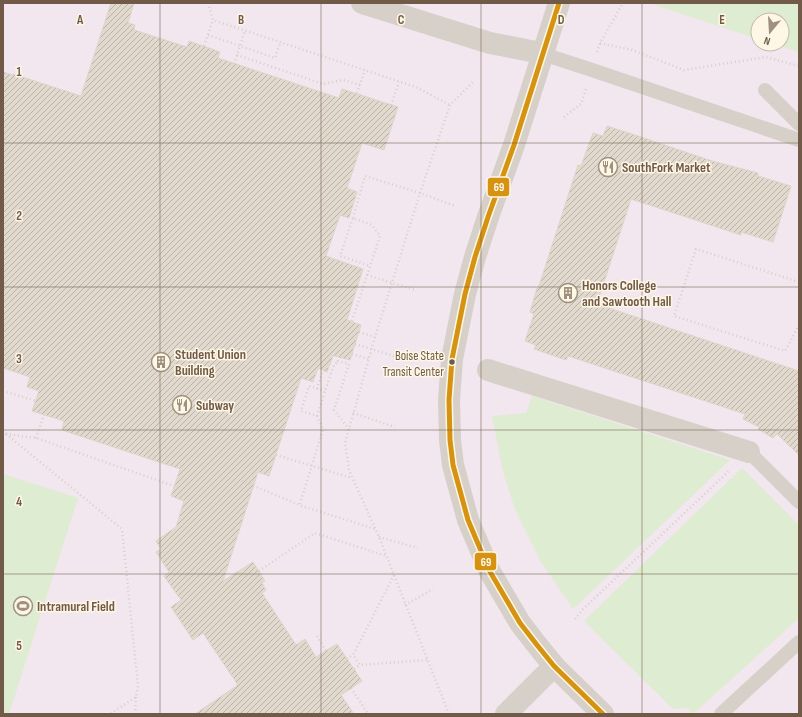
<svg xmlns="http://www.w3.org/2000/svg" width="802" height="717" font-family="'Sofia Sans Condensed',sans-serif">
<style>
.education{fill:#f2e6ef;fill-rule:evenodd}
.green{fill:#deecd1}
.building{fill:url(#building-hatch);stroke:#ded5c9}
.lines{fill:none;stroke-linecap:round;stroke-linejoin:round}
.path{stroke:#d7d0c8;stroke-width:2.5;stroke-dasharray:1 3;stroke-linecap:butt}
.lane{stroke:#d7d0c9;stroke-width:14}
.street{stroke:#d7d0c9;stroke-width:22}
.secondary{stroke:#d7d0c9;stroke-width:22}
.bus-1-casing{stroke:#fff7e6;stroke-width:8}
.bus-1{stroke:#d69312;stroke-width:5}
.grid{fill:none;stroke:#715b48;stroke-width:1;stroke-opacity:0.55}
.bus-dot{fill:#715b48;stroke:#fff7e6;stroke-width:1.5}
.labels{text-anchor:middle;stroke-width:3;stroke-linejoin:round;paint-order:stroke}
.bus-label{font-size:13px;fill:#715b48;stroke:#fff7e6;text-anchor:end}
.poi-label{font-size:14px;font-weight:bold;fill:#715b48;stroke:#fff7e6;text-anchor:start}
.grid-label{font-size:13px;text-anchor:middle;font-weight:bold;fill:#715b48;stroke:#fff7e6;stroke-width:3;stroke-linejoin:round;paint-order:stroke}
.line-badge{stroke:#fff7e6;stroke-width:1.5}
.badge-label{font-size:11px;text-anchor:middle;font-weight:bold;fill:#fff}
</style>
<defs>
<pattern id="building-hatch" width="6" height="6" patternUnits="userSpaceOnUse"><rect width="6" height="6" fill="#e1d9ce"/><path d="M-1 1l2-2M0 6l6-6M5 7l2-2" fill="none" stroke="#bbb3a9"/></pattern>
</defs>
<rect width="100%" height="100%" fill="#f5f1e6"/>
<path class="education" d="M3,3H799V714H3ZM758,20H782V44H758Z"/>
<g class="green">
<path d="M649,3H799V52L774,44H782V20H758V39Z"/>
<path d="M532,396L730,460L573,609L541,562L516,512L503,472L492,416L526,413Z"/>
<path d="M742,468L799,525V618L693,714H691L688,708L673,709L584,621Z"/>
<path d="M3,474L78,498L9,714H3Z"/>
</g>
<g class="building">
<path d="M111,3H134L128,23L135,25L134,30L187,47L189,41L220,52L218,58L339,98L342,89L398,107L384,150L362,143L347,188L357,192L349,218L340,215L326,256L363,269L347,320L361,325L350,360L335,356H333L327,372L318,368L313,382L301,378L269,476L258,472L223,581L253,562L265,581L262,583L266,590L262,593L296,645L305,639L316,657L337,644L362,681L341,695L354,714H195L238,685L203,633L193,640L171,607L181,600L164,576L169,572L156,552L161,549L156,541L176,527L184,501L171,496L180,469L62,430L64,421L32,411L39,391L27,387L30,377L3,368V72L13,75V74L81,96Z"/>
<path d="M607,126L641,137L712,161L758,173V176L791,186L773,242L741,232V235L631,199L597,304L799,371V455L777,434L773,438L758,429L759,427L743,419L745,414L568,356L566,360L534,349L536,345L525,341L534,314L530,312L537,288L538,289L578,165L581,166L593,133L603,136Z"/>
</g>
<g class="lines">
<g class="path">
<path d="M208,3L213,20L416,87L450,105"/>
<path d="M208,35L275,58L280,43"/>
<path d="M600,43L632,50L684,70L766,57L799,66"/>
<path d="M204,46L213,20"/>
<path d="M597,52L600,43L623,3"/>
<path d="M237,55L323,84L343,80L360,85"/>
<path d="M234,64L245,31"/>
<path d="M357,93L365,70"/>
<path d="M391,105L399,82"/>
<path d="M564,117L581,104L586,89"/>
<path d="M353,218L365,176L420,193L455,206"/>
<path d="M367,275L415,290"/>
<path d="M799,282L696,249L674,316L785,351L799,325"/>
<path d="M352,321L380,236L372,225L353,218L340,256L370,266"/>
<path d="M359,332L375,337"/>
<path d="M355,344L397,357"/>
<path d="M352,354L369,359"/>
<path d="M340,357L338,361L349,364L334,410L349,429"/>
<path d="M317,389L323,370"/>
<path d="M3,391L36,401"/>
<path d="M353,413L395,427"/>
<path d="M317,416L333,367L338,361"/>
<path d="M3,431L6,434L3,433"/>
<path d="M6,434L122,529L138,686L136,697L110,714"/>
<path d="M6,434L36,438L174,486"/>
<path d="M36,438L44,415"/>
<path d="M276,455L352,478"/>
<path d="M242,481L302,506L375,529"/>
<path d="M300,504L323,429L317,416L301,411L309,386L325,391"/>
<path d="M379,537L418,548"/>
<path d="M259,571L315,533L386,556"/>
<path d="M394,575L353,655L360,665L427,660"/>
<path d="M405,605L433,589"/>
<path d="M575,619L583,609L729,471"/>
<path d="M317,636L326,651"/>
<path d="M354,669L360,665"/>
<path d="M326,671L353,655"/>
<path d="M351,688L368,714"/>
<path d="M135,714L136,697"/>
<path d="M449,714L379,537L349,470L345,443L375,337L420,193L450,105L474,81"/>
</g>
<g class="lane">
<path d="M543,54L592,70L799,140"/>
<path d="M765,90L799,124"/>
<path d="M749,452L799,502"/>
<path d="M721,714L799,642"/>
</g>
<g class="street">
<path d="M488,370L749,452"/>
<path d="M506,714L554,666"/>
</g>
<g class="secondary">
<path d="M362,3L490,43L531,51L543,54"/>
<path d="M559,3L514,145L488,217L475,257L465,294L452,359L449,400L450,440L453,465L468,520L489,570L520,623L537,645L554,666L603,714"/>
</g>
<g class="bus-1-casing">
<path id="bus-1" d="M559,3L514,145L488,217L475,257L465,294L452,359L449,400L450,440L453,465L468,520L489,570L520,623L537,645L554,666L603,714"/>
</g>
<use href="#bus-1" class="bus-1"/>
</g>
<path class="grid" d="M160,3V714M321,3V714M481,3V714M642,3V714M3,143H799M3,287H799M3,430H799M3,574H799"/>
<defs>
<g id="restaurant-ring" transform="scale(1)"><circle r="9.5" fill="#fff7e6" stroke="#9f907f" stroke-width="1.5"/><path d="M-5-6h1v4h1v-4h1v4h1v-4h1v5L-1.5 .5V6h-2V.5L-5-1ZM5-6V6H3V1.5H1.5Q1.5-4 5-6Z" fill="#9f907f"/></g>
<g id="building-ring" transform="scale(1)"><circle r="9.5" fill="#fff7e6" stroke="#9f907f" stroke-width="1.5"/><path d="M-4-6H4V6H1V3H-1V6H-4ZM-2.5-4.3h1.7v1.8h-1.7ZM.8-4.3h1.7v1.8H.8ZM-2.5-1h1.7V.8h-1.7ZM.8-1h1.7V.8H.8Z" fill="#9f907f"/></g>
<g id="stadium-ring" transform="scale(1)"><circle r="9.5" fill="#fff7e6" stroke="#9f907f" stroke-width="1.5"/><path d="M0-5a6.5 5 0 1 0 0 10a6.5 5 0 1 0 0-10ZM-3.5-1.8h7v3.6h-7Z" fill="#9f907f"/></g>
</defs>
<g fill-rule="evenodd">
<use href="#restaurant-ring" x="608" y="167"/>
<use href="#building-ring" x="568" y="293"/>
<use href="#building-ring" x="161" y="362"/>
<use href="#restaurant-ring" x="182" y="405"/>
<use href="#stadium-ring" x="23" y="606"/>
</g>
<circle class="bus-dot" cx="452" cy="362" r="3.5"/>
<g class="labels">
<g class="bus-label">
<text x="444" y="360">Boise State<tspan x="444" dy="16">Transit Center</tspan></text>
</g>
<g class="poi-label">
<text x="622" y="172">SouthFork Market</text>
<text x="582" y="290">Honors College<tspan x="582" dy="16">and Sawtooth Hall</tspan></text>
<text x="175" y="359">Student Union<tspan x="175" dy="16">Building</tspan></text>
<text x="196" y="410">Subway</text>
<text x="37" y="611">Intramural Field</text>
</g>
</g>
<g class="grid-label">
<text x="80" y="24">A</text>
<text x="241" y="24">B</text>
<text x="401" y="24">C</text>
<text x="561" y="24">D</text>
<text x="722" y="24">E</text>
<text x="19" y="76">1</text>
<text x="19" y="220">2</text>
<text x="19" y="363">3</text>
<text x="19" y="506">4</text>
<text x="19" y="650">5</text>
</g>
<g class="line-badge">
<rect x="487" y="177" width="23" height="20" rx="4" fill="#d69312"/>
<rect x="474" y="552" width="23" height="19" rx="4" fill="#d69312"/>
</g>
<g class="badge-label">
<text x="499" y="191">69</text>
<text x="486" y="566">69</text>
</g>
<rect width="802" height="717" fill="none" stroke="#715b48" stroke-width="8"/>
<g transform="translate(770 32) rotate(198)"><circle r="19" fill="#fff7e6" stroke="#c6b9a7"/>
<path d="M0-3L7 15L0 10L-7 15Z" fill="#9f907f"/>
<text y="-6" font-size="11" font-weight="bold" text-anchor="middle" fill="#715b48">N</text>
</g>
</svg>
